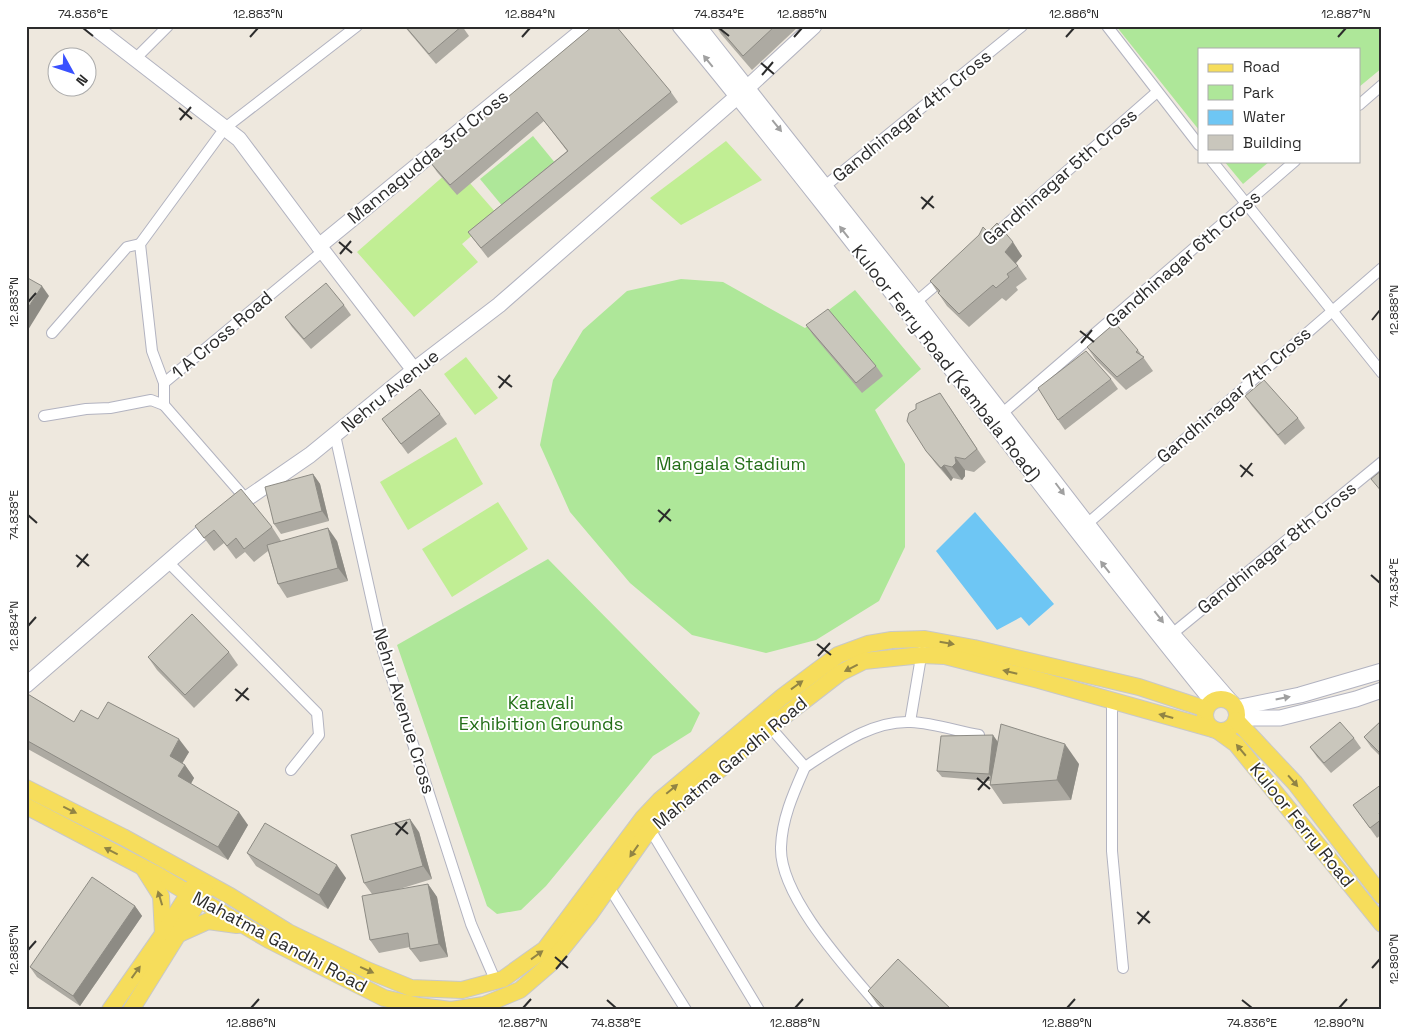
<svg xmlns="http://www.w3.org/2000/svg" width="1408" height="1036" font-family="'Space Grotesk',sans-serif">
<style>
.green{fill:#aee799}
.pitch{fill:#c1ee94}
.water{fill:#6ec6f4}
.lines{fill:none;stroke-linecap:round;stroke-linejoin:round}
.street-casing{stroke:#b2b3c0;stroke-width:12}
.secondary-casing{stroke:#b2b3c0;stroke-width:17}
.primary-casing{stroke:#c8c8c8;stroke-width:18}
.street{stroke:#fff;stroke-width:10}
.secondary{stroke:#fff;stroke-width:15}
.primary{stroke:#f6dd5b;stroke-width:16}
.wall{fill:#adaaa2}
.shaded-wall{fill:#8d8b84}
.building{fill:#c9c6bc;stroke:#8d8b84}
.oneway{fill:#a0a0a0}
.oneway2{fill:#918444}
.ticks{fill:none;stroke:#2c2c2c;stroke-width:2}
.labels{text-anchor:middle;stroke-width:4;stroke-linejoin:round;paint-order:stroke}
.street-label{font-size:18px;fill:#2c2c2c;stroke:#fff}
.park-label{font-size:18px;fill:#236e18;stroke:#fff}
.neatline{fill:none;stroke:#2c2c2c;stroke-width:2}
.ticks-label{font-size:12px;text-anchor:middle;fill:#2c2c2c}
</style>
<rect width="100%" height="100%" fill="#eee8de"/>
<g class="green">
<path d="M1116,26H1382V68L1359,87V49H1199V130Z"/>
<path d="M533,136L556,164L504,208L480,179Z"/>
<path d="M1224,161H1270L1243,184Z"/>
<path d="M681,279L723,282L805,328L855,290L921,369L875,410L905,464V547L879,601L816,640L766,653L692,635L630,583L570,512L540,445L553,380L583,330L627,291Z"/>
<path d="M548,559L700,713L691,732L653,756L546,886L521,910L497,914L487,906L397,645Z"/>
</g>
<g class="pitch">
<path d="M726,141L762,180L681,225L650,198Z"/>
<path d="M455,166L497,214L462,244L478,262L414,317L357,252Z"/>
<path d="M466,357L498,398L475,415L444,374Z"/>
<path d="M456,437L483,484L408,530L380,482Z"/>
<path d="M498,502L528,549L452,597L422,549Z"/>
</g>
<path class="water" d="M975,512L1054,604L1029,626L1021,617L997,630L936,551Z"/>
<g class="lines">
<g class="street-casing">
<g id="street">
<path d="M1107,26L1199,145"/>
<path d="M135,59L168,26"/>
<path d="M1359,105L1382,85"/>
<path d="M1212,161L1382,373"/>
<path d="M825,186L1022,26"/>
<path d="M991,238L1157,92"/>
<path d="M916,302L944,278"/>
<path d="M52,333L127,247L140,244"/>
<path d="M164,383L152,351L140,244L225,128L357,26"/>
<path d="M44,416L86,409L110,408L151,400L164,405"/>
<path d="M998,417L1295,161"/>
<path d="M335,435L383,651L471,924L496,982"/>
<path d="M246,499L164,405V383L323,251"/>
<path d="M1087,524L1382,268"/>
<path d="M168,562L317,713L319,735L291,770"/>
<path d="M1172,634L1382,462"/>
<path d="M1116,703L1112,708V851L1123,968"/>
<path d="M910,722L922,651"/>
<path d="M770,727L805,767C794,792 782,818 781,847C779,897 850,972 882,1010"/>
<path d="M805,767C836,747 872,720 911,722C933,723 957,731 979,735"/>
<path d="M648,826L759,1010"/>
<path d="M609,887L686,1010"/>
</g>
</g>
<g class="secondary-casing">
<g id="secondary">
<path d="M93,26L239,139L319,246"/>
<path d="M680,26C862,247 1032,479 1212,701"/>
<path d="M698,26L916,302L1172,634L1230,701"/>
<path d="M414,370L319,246L588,26"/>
<path d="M26,685L220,517L310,455L414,370L499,305L747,88L814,26"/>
<path d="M1236,708L1300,695L1382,671"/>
<path d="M1237,718H1280L1356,699L1382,690"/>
</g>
</g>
<g class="primary-casing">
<g id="primary">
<circle cx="1221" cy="715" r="16"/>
<path d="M1236,720L1295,783L1382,896"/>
<path d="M1218,731L1236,744L1382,924"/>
<path d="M26,788L123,837L230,896L288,932L367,970L411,988L462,990L503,979L545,949L643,818L660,800L782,697L838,655L868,644L892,640L925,639L974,648L1139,687L1206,709"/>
<path d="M26,806L154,873L269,940L384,998L419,1006L451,1010L484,1005L520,990L549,965L590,914L650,829L770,727L840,673L864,661L922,655L945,656L1039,680L1213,729"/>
<path d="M144,869L161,896L163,934"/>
<path d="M179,934L208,921L237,925"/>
<path d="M110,1010L163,934L194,885"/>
<path d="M131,1010L205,891"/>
</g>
</g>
<use href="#street" class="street"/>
<use href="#secondary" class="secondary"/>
<use href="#primary" class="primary"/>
</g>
<g class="wall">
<path d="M404,26H462L469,36L436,64Z"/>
<path d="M593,26L671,92L678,102L488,258L468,232L567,151L544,121L457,195L437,172L430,162Z"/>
<path d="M716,26H799L752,70L721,34Z"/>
<path d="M988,232L1022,256L1016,263L1027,279L1016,287L1018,290L1006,301L1002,298L969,327L947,306L930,281Z"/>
<path d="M344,305L351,315L311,349L292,327L285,317Z"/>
<path d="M806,325L876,366L883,376L862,393L813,335Z"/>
<path d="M1087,347L1138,350L1153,371L1126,390L1096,360Z"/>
<path d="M1111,379L1118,389L1065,430L1058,420Z"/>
<path d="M1245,396L1298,418L1305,428L1285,445L1252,406Z"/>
<path d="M949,406L986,462L974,472L965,470V476L962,480L953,478L951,481L936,464L926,451Z"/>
<path d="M440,414L447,424L408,454L382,419Z"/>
<path d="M313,474L320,484L329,521L281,534L274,524Z"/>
<path d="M195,526L272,527L281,541H337L348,581L287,598L278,584L268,551L254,562L245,552L236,559L224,543L214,551Z"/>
<path d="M229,652L238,665L194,708L157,670L148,657Z"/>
<path d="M26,693L74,722L98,719L189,752L182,763L185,765L194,778L191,784L248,825L228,860L26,748Z"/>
<path d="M1382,720V758L1371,747L1364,737Z"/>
<path d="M1354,738L1361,748L1331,773L1317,757L1310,747Z"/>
<path d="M998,742L1079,764L1071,800L1003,804L990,785V781L942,777L937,771Z"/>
<path d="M1382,784V834L1377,838L1353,805Z"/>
<path d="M419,832L432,879L393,891L428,884L437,897L448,957L420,962L410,949V947L379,953L370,940L372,894L364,883Z"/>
<path d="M247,853L346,878L328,909L256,866Z"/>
<path d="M135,906L142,916L80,1006L37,977L30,967Z"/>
<path d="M868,991L952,1010H883L877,1004Z"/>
</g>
<g class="shaded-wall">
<path d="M1013,242L1022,256L1014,265L1005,252Z"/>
<path d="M42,286L49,296L28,330L26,328V311Z"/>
<path d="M955,457L965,470V476L962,480L952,467Z"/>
<path d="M944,465L953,478L951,481L941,468Z"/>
<path d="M313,474L320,484L329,521L322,511Z"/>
<path d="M328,528L337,541L348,581L338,568Z"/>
<path d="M993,735L998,742L994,781L989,774Z"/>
<path d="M179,739L189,752L179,769L170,756Z"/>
<path d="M1065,744L1079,764L1071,800L1057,780Z"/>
<path d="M185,765L194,778L187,790L178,776Z"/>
<path d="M239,812L248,825L228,860L218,847Z"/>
<path d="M410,819L419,832L432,879L423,866Z"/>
<path d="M337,865L346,878L328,909L319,895Z"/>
<path d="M428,884L437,897L448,957L439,944Z"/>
<path d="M135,906L142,916L80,1006L73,996Z"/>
</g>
<g class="building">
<path d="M405,26H462L429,54Z"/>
<path d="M593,26H616L671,92L481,248L468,232L568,151L537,112L450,185L430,162Z"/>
<path d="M717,26H775L743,56Z"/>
<path d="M997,223L1013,242L1005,252L1018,266L1007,274L1009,277L996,288L993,285L959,314L938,293L940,291L930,281L979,235L983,227L988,232Z"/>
<path d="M26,277L42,286L26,311Z"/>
<path d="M326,283L344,305L304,339L285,317Z"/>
<path d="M828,309L876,366L856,383L806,325Z"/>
<path d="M1115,323L1138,350L1136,352L1144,357L1117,377L1087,347Z"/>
<path d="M1086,351L1111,379L1058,420L1038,388Z"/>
<path d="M1264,380L1298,418L1278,435L1245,396Z"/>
<path d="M420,389L440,414L401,444L382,419Z"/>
<path d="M940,393L977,449L965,459L955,457L956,463L952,467L944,465L941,468L926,451L907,421L909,413L916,409V404Z"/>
<path d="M1382,470V492L1371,479Z"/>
<path d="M313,474L322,511L274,524L265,487Z"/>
<path d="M241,489L272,527L244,549L236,538L227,546L214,530L204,538L195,526Z"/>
<path d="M328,528L338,568L278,584L267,545Z"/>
<path d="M192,614L229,652L185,695L148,657Z"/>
<path d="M26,693L74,722L81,710L98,719L108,702L179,739L170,756L185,765L178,776L239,812L218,847L26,740Z"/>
<path d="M1382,720V755L1364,737Z"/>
<path d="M1340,722L1354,738L1324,763L1310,747Z"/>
<path d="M1001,724L1065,744L1057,780L990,785Z"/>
<path d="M993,735L989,774L937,771L941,736Z"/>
<path d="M1382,784V811L1379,813L1382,819L1370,828L1353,805Z"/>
<path d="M410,819L423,866L364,883L351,835Z"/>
<path d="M265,823L337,865L319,895L247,853Z"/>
<path d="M92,877L135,906L73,996L30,967Z"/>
<path d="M428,884L439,944L410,949L408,933L370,940L362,896Z"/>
<path d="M898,959L952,1010H887L868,991Z"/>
</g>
<defs><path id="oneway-solid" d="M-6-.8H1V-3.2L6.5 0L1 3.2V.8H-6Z" transform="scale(1.25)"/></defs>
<g class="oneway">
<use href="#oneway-solid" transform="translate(708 61) rotate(-129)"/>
<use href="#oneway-solid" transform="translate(777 126) rotate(51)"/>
<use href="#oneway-solid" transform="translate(844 232) rotate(-128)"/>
<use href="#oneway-solid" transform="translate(1060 489) rotate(53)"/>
<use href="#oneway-solid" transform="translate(1105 567) rotate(-128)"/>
<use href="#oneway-solid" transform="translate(1159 617) rotate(52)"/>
<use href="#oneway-solid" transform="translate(1283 698) rotate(-11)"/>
</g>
<g class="oneway2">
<use href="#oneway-solid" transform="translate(947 643) rotate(10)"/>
<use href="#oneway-solid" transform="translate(851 668) rotate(153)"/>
<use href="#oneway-solid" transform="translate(1010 672) rotate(-166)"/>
<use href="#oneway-solid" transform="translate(797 685) rotate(-36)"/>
<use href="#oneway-solid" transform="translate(1166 716) rotate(-165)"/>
<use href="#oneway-solid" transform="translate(1241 750) rotate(-130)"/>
<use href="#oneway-solid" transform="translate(1293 781) rotate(49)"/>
<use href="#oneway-solid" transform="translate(672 789) rotate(-40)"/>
<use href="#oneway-solid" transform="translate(70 810) rotate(26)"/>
<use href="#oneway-solid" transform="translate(111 851) rotate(-153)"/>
<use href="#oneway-solid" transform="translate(634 851) rotate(125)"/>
<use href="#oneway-solid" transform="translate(160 898) rotate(-107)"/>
<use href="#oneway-solid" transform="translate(537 955) rotate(-36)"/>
<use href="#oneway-solid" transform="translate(367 970) rotate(24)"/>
<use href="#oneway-solid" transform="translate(136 972) rotate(-54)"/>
</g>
<path class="ticks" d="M83,28L93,36M719,28L729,36M250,37L258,28M522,37L530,28M794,37L802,28M1066,37L1074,28M1338,37L1346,28M761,63L774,74M762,75L773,62M179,108L192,119M180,120L191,107M921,197L934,208M922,209L933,196M339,242L352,253M340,254L351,241M28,302L36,293M1372,320L1380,310M1080,331L1094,342M1081,343L1092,330M498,376L512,387M499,388L510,375M1240,465L1253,476M1241,477L1252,463M658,510L671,521M28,515L37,523M659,522L670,509M76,555L89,566M77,567L88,554M1371,575L1380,583M28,626L36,617M817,644L831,655M818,656L830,643M235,689L249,700M236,701L248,688M977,778L990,789M978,790L989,777M395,823L408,834M396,835L407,822M1137,912L1150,923M1138,924L1149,911M28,950L36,941M555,957L568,968M1372,968L1380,959M556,969L567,956M607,1000L616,1008M1242,1000L1252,1008M251,1008L259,999M523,1008L531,999M795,1008L803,999M1067,1008L1075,999M1339,1008L1347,999"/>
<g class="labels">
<g class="street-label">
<text transform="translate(912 116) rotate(-39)" y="6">Gandhinagar 4th Cross</text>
<text transform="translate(428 157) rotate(-39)" y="6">Mannagudda 3rd Cross</text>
<text transform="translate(1060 177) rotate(-41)" y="6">Gandhinagar 5th Cross</text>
<text transform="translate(1183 259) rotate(-41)" y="6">Gandhinagar 6th Cross</text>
<text transform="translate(222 335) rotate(-40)" y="6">1 A Cross Road</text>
<text transform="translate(946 363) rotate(52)" y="6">Kuloor Ferry Road (Kambala Road)</text>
<text transform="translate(390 391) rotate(-39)" y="6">Nehru Avenue</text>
<text transform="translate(1234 395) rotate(-41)" y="6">Gandhinagar 7th Cross</text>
<text transform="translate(1277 548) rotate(-39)" y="6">Gandhinagar 8th Cross</text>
<text transform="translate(404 711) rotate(73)" y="6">Nehru Avenue Cross</text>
<text transform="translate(730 763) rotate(-40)" y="6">Mahatma Gandhi Road</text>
<text transform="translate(1302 825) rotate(51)" y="6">Kuloor Ferry Road</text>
<text transform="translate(280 942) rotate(28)" y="6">Mahatma Gandhi Road</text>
</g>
<g class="park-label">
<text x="731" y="470">Mangala Stadium</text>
<text x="541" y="709">Karavali<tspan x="541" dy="21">Exhibition Grounds</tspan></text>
</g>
</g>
<rect width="1408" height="1036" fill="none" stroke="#ffffff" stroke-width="55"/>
<rect x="1198" y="48" width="162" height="115" fill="#ffffff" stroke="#ababab"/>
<rect x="1208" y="64" width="25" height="8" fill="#f6dd5b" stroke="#ababab"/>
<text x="1243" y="72" font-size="15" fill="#2c2c2c">Road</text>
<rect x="1208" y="85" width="25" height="15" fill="#aee799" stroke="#ababab"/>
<text x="1243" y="98" font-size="15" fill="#2c2c2c">Park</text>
<rect x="1208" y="110" width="25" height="15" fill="#6ec6f4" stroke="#ababab"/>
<text x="1243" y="122" font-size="15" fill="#2c2c2c">Water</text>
<rect x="1208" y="135" width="25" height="15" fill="#c9c6bc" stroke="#ababab"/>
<text x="1243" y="148" font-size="15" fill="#2c2c2c">Building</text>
<g transform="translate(72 72) rotate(130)"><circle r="24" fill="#ffffff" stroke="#ababab"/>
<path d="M0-4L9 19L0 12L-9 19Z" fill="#3a51ff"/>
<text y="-8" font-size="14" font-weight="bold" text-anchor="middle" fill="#2c2c2c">N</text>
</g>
<rect x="28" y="28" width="1352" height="980" class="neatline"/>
<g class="ticks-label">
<text x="83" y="18">74.836°E</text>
<text x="258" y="18">12.883°N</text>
<text x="530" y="18">12.884°N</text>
<text x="719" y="18">74.834°E</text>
<text x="802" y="18">12.885°N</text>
<text x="1074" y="18">12.886°N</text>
<text x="1346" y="18">12.887°N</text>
<text transform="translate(14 302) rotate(-90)" y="4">12.883°N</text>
<text transform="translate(1394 310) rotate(-90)" y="4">12.888°N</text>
<text transform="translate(14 515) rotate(-90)" y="4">74.838°E</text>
<text transform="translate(1394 583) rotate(-90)" y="4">74.834°E</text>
<text transform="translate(14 626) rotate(-90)" y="4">12.884°N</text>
<text transform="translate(14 950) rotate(-90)" y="4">12.885°N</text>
<text transform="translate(1394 959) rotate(-90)" y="4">12.890°N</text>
<text x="251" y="1027">12.886°N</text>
<text x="523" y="1027">12.887°N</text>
<text x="616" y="1027">74.838°E</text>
<text x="795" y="1027">12.888°N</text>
<text x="1067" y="1027">12.889°N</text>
<text x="1252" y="1027">74.836°E</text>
<text x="1339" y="1027">12.890°N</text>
</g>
</svg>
